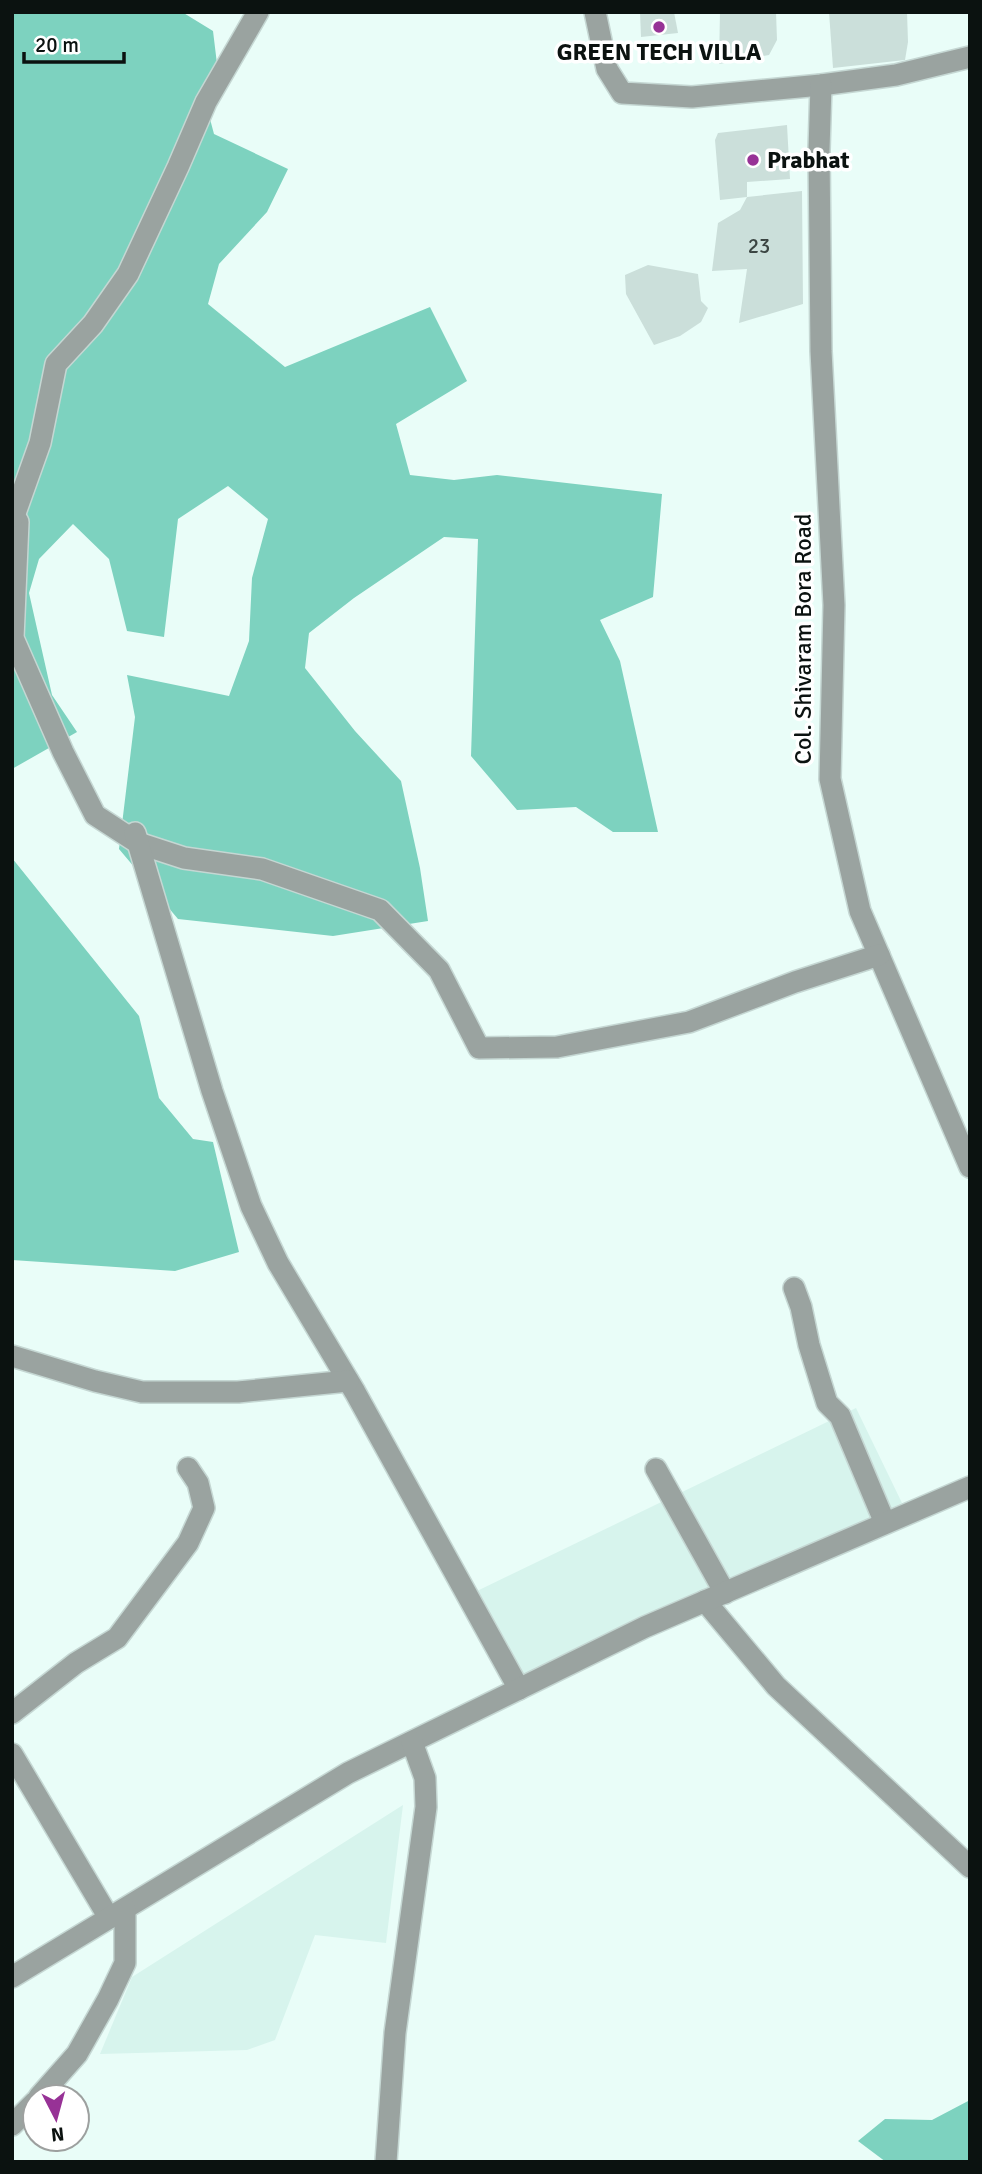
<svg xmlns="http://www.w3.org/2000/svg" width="982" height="2174" font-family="Signika,sans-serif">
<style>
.built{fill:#d7f4ed}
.forest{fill:#7dd2bf}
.building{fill:#cbdfda}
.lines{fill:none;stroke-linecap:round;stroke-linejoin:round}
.minor-casing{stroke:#c5d7d3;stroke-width:24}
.minor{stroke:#9aa3a0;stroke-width:21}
.poi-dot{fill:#973296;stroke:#fff;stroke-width:2.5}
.labels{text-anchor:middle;stroke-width:7;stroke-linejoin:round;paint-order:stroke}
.number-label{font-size:21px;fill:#3b4542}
.poi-label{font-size:24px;font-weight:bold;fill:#0b1210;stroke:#fff}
.street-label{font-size:24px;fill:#0b1210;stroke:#fff}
</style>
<rect width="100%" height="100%" fill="#e9fdf8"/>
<g class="built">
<path d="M856,1408L902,1503L523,1685L477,1591Z"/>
<path d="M403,1805L386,1943L315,1935L275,2040L247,2050L100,2054L132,1977Z"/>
</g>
<g class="forest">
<path d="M12,12H182L213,31L218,72L206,104L214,134L288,169L267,212L219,264L208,304L285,367L430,307L467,381L396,424L410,475L454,480L497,475L662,494L653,597L600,620L620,661L658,832H613L576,807L517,810L471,756L478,539L444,537L354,598L309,633L305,668L355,731L401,781L420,868L428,921L333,936L178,919L119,849L135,717L127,675L229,696L249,641L252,578L268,519L228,486L178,519L164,637L127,631L109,559L73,524L39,559L29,593L52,695L77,732L12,769Z"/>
<path d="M12,858L139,1016L159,1098L193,1139L213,1142L239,1252L175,1271L12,1260Z"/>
<path d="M970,2100V2162H886L858,2141L885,2119L932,2120Z"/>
</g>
<g class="building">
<path d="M640,12H674L678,33L641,37Z"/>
<path d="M720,12H776L777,40L769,55L719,64Z"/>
<path d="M829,12H907L908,42L905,60L833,68Z"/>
<path d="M787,125L790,179L747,182V197L720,200L715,140L718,133Z"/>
<path d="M802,191L803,304L739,323L747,269L712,271L718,223L740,210L747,197Z"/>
<path d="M648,265L698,274L701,301L708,308L701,322L680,336L654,345L626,294L625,275Z"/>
</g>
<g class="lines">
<g class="minor-casing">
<g id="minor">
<path d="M595,12L607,69L622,93L692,97L821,85L896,75L970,57"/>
<path d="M821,85L819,150L821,351L834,605L830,779L860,911L970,1167"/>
<path d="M12,512L18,522L13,638L63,752L95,815L138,843L184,858L262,869L380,910L439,970L479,1048L557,1047L689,1022L795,982L879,955"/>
<path d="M14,516L40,443L56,364L93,324L128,274L178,167L206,102L258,12"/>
<path d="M135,833L212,1091L251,1206L278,1263L355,1392L519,1689"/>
<path d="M794,1288L801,1307L809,1345L827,1403L840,1416L885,1523"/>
<path d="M12,1356L95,1381L142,1392H238L348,1381"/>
<path d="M656,1469L725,1593"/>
<path d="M705,1601L776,1686L970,1867"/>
<path d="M12,1713L76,1663L117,1638L188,1543L204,1508L198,1483L188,1468"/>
<path d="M12,1754L109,1918"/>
<path d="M12,1977L348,1773L645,1627L970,1487"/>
<path d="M39,2097L77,2054L108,1999L125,1963V1909"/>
<path d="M12,2125L35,2102"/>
<path d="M386,2162L395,2033L426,1807L425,1778L412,1742"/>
</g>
</g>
<use href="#minor" class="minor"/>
</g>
<g class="poi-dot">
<circle cx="659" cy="27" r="7"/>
<circle cx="753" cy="160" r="7"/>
</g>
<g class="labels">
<g class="number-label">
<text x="759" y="253">23</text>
</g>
<g class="poi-label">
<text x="659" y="60">GREEN TECH VILLA</text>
<text x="767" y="168" text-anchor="start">Prabhat</text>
</g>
<g class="street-label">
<text transform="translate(803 639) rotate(-90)" y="8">Col. Shivaram Bora Road</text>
</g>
</g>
<rect width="982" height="2174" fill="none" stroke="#0b1210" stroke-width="28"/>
<g transform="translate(56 2118) rotate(174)"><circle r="33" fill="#ffffff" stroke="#9da09f" stroke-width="2"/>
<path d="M0-5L12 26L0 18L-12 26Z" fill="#973296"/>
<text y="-10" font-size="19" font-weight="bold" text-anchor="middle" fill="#0b1210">N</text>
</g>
<path d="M24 52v10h100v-10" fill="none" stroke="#0b1210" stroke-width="3.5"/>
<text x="35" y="52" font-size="21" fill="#0b1210" stroke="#ffffff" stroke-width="5" paint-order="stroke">20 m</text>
</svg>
